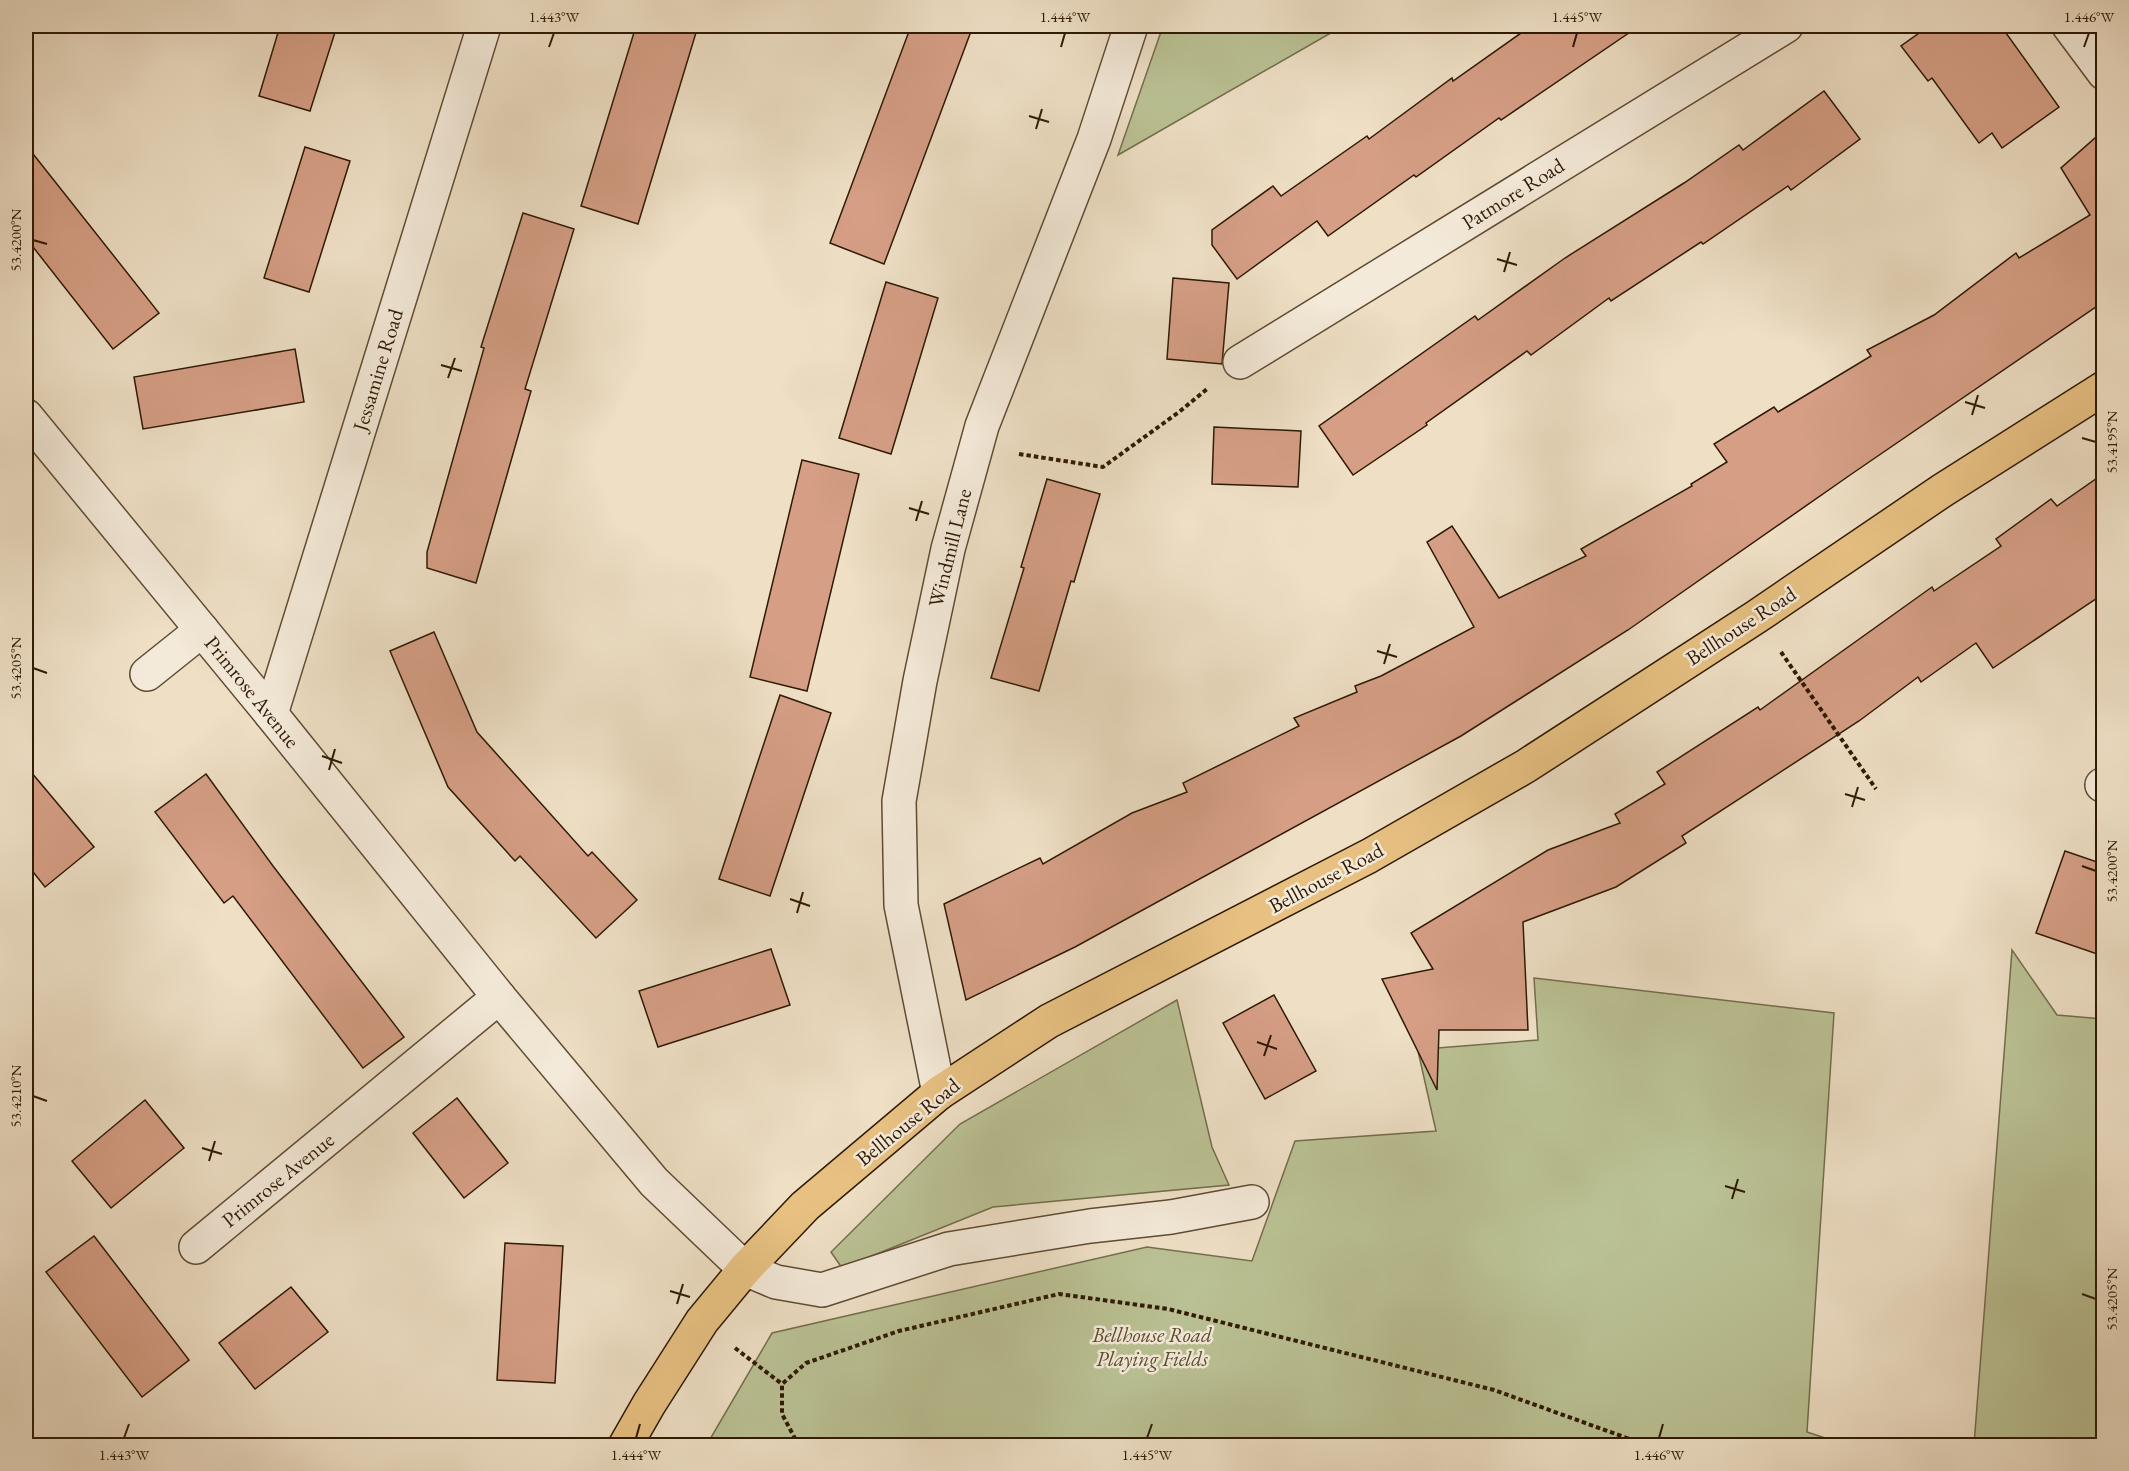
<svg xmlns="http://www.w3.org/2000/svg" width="2129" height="1471" font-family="'EB Garamond',serif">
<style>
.green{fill:#bac194;stroke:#746e4c;stroke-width:1.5}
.building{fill:#d59e85;stroke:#2f1a04;stroke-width:1.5}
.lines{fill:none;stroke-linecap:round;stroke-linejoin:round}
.minor-casing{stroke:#5f4b34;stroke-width:36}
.major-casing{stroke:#2f1a04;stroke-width:36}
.path{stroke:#2f1a04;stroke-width:4;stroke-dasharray:4.5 3;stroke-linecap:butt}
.minor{stroke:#f4ead9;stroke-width:33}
.major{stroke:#e7c082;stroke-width:33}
.ticks{fill:none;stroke:#2f1a04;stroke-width:2}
.labels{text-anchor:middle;stroke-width:5;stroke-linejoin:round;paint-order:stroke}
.street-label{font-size:21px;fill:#2f1a04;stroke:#f4ead9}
.park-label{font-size:21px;font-style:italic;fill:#594c2f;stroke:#f4ead9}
.neatline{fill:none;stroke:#2f1a04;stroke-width:2}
.ticks-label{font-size:15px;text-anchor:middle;fill:#2f1a04}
</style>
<rect width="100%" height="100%" fill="#eedfc5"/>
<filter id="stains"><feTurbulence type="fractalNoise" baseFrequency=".00333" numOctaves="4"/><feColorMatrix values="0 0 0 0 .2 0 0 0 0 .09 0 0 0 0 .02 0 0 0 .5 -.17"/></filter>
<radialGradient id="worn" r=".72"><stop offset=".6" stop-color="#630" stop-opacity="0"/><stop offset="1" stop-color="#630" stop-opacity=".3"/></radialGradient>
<g class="green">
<path d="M1163,26H1343L1118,155Z"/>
<path d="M2012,950L2057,1015L2103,1019V1445H1974Z"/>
<path d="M1534,978L1834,1013L1807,1432L1846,1445L706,1446L772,1333L1147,1247L1252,1261L1295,1141L1436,1131L1418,1051L1437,1048L1538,1040Z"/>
<path d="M1177,1000L1212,1147L1229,1185L993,1207L842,1268L831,1252L960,1124Z"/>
</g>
<g class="building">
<path d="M280,26H337L310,111L259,96Z"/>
<path d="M636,26H698L638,224L581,206Z"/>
<path d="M911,26H973L884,264L830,243Z"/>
<path d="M1531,26H1639L1501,120L1499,118L1416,177L1414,175L1328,236L1317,221L1237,279L1212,245V230L1273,186L1281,196L1367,136L1369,139L1452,78L1453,81Z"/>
<path d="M1929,26H2001L2059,107L2002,148L1992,133L1979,143L1932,78L1928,81L1901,46Z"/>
<path d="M1824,91L1860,139L1791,190L1788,186L1703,244L1701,242L1611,301L1609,298L1531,355L1527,351L1426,423L1427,425L1353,475L1319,426L1475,316L1478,320L1565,258L1684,183L1739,145L1743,150Z"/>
<path d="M2103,131V302L1853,473L1628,630L1461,736L1075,947L966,1000L944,904L1040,858L1043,864L1132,813L1187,792L1183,783L1299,726L1294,718L1357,692L1355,686L1381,676L1474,627L1427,542L1452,526L1499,598L1586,556L1581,549L1692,486L1691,484L1727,462L1714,444L1774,407L1778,412L1871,356L1867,350L1934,315L2016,253L2019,258L2090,215L2061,168Z"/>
<path d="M26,145L159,313L113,349L26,238Z"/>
<path d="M305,147L350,161L309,292L264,278Z"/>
<path d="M523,213L574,229L525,389L531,391L476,583L427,568V552L484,348L481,347Z"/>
<path d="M1173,278L1229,283L1222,364L1167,359Z"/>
<path d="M886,282L938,298L891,454L839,438Z"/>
<path d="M295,349L304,402L143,429L134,377Z"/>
<path d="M1214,427L1301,431L1298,487L1212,484Z"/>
<path d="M802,460L859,474L807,691L750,677Z"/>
<path d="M2103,474V594L1993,668L1976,643L1921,682L1918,677L1859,721L1682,836L1686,843L1616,887L1523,922L1528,1030H1439L1437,1090L1382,979L1433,969L1411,933L1548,850L1620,823L1615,814L1665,784L1657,772L1758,707L1760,710L1932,587L1934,591L2001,546L1996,539L2051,499L2057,506Z"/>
<path d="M1047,479L1100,494L1074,582L1071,581L1039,691L991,678L1024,568L1021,567Z"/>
<path d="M434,632L477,732L588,856L592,852L637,900L596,938L520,856L515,861L448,787L390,651Z"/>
<path d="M780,695L831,713L770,896L719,879Z"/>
<path d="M26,766L94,847L45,887L26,863Z"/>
<path d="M206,774L273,866L404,1037L363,1068L233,896L224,903L155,812Z"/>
<path d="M2065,851L2103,864V956L2036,933Z"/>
<path d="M771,949L790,1005L658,1047L639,991Z"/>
<path d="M1274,995L1316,1071L1265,1099L1223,1023Z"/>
<path d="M457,1098L508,1163L464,1198L413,1133Z"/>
<path d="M145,1100L184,1148L111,1208L72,1161Z"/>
<path d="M94,1236L189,1360L142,1397L46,1272Z"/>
<path d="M505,1243L563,1246L555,1383L497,1380Z"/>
<path d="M291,1287L328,1332L255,1389L219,1343Z"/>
</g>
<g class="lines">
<g class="minor-casing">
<g id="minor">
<path d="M2069,26L2104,73"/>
<path d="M1240,362L1786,26"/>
<path d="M26,416L271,714L499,997L654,1182L745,1269L776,1282L822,1290L949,1249L1090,1226L1171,1217L1252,1202"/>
<path d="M147,674L202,630"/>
<path d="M271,714L484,26"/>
<path d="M2102,785L2104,786"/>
<path d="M939,1093L901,905L899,801L920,681L948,549L982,426L1094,139L1131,26"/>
<path d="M196,1247L499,997"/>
</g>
</g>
<g class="major-casing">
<path id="major" d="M625,1446L649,1404L702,1321L745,1269L805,1206L939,1093L1049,1021L1369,856L1526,766L1756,617L1943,490L2104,388"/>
</g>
<g class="path">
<path d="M1019,454L1103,467L1179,412L1207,389"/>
<path d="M1781,652L1876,789"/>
<path d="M735,1348L782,1384"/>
<path d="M799,1446L782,1414V1384L806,1363L899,1331L1059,1294L1168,1309L1494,1390L1649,1446"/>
</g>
<use href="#minor" class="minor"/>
<use href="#major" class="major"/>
</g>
<path class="ticks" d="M549,47L554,33M1061,47L1065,33M1573,47L1577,33M2084,47L2089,33M1029,116L1049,122M1036,129L1042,109M33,240L47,244M1497,259L1517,265M1504,272L1510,252M441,365L462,371M448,378L455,358M1965,402L1985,408M1972,415L1978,395M2082,438L2096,442M909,508L929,514M916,521L922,501M1377,651L1397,657M1384,664L1390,644M33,668L47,673M322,756L342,763M329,770L335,749M1845,794L1865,800M1852,807L1858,787M2082,866L2096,871M790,899L810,906M797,913L803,892M1257,1042L1277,1049M1264,1056L1271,1035M33,1096L47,1101M202,1148L222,1154M209,1161L215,1141M1725,1186L1745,1192M1732,1199L1738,1179M670,1291L690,1297M2082,1294L2096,1299M677,1304L683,1284M124,1438L129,1424M636,1438L640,1424M1147,1438L1152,1424M1659,1438L1663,1424"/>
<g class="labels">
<g class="street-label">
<text transform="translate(1513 194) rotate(-32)" y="7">Patmore Road</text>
<text transform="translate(378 370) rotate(-73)" y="7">Jessamine Road</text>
<text transform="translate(950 548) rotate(-76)" y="7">Windmill Lane</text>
<text transform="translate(1741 626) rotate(-33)" y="7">Bellhouse Road</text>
<text transform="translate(252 692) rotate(51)" y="7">Primrose Avenue</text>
<text transform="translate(1326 878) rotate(-28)" y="7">Bellhouse Road</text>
<text transform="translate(908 1122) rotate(-39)" y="7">Bellhouse Road</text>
<text transform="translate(278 1180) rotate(-39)" y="7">Primrose Avenue</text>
</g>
<g class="park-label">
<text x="1152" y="1342">Bellhouse Road<tspan x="1152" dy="24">Playing Fields</tspan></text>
</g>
</g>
<rect width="2129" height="1471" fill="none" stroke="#eedfc5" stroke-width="66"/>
<rect x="33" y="33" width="2063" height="1405" class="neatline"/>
<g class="ticks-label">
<text x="554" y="22">1.443°W</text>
<text x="1065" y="22">1.444°W</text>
<text x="1577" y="22">1.445°W</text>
<text x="2089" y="22">1.446°W</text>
<text transform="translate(16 240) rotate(-90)" y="5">53.4200°N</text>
<text transform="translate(2112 442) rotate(-90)" y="5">53.4195°N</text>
<text transform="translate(16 668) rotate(-90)" y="5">53.4205°N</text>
<text transform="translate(2112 871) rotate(-90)" y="5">53.4200°N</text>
<text transform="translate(16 1096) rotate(-90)" y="5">53.4210°N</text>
<text transform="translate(2112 1299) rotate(-90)" y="5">53.4205°N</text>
<text x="124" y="1460">1.443°W</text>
<text x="636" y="1460">1.444°W</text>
<text x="1147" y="1460">1.445°W</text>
<text x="1659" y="1460">1.446°W</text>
</g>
<rect width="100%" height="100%" filter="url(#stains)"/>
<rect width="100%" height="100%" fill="url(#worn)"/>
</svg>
